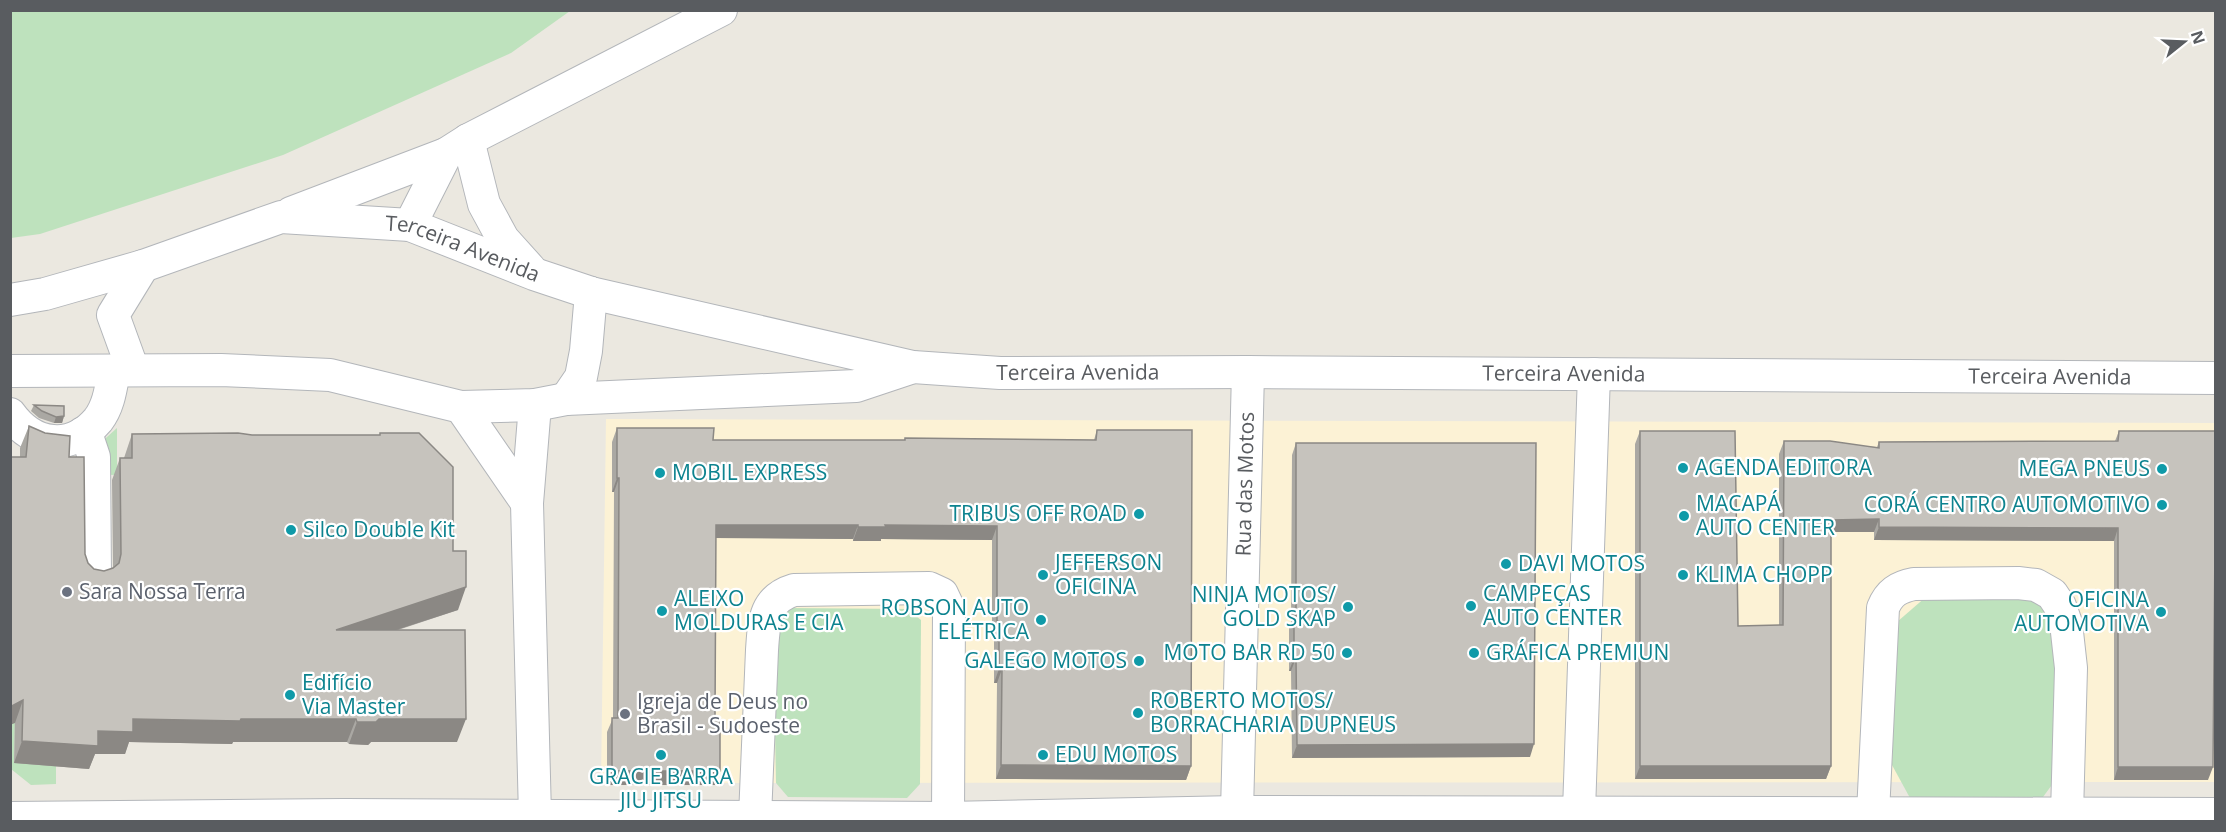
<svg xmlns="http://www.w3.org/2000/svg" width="2226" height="832" font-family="'Open Sans',sans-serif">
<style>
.commercial{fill:#fcf2d5}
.green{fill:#bee2bd}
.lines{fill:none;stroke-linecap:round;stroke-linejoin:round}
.minor-casing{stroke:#b3b6ba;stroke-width:34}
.minor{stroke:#fff;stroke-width:32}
.wall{fill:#aaa8a3}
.shaded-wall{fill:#8b8884}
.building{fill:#c6c3bd;stroke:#8b8884;stroke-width:1.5}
.culture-dot{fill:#0f9aa8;stroke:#fff;stroke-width:2}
.worship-dot{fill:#6b7280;stroke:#fff;stroke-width:2}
.labels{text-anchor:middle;stroke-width:4.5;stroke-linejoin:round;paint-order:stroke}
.street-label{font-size:21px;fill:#595c60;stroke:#fff}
.culture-label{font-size:21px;fill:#0d838f;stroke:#fff;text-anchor:start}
.worship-label{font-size:21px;fill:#5b616d;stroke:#fff;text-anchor:start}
</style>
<rect width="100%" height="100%" fill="#ebe8e0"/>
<path class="commercial" d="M606,419L2215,423V782L601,783Z"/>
<g class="green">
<path d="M10,11L11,10L570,11L511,53L283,155L40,234L11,238Z"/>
<path d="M117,428V475L66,474Z"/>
<path d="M2044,595L2060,630L2057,778L2043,797L1910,798L1892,765L1897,622L1927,596Z"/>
<path d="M788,608L907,609L921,620L920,784L907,798L788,797L776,783L773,626Z"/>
<path d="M15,722L14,761L56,763V784L31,785L11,769L10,723Z"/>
</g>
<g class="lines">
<g class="minor-casing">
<g id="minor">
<path d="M468,140L484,204L503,239L530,269"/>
<path d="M291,213L446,154L468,140L721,10"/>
<path d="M410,225L446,154"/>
<path id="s1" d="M10,300L45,294L143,266L281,217L410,225L534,274L591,293L913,367L1000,373L1248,372L2216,378"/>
<path d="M133,370L113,315L143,266"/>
<path d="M10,371L221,370L330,375L461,407L535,405L566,399L856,386L913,367"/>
<path d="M566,399L581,377L586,351L591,293"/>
<path d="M535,405L527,503L535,816"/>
<path d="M461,407L527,503"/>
<path d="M10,414C33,446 71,452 98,420C109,406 111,387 114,371"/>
<path d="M83,433L89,442L94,457L95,576"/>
<path d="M1579,811L1594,374"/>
<path id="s2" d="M1237,812L1248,372"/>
<path d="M1873,813L1883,608C1889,593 1898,587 1914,584L2018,583L2036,585L2052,594L2060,606L2066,623L2071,668L2067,814"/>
<path d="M755,817L762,650C764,622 764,599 794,590L929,588L942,594L949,609L948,818"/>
<path d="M10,818L344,815L948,818L1237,812L2216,814"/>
</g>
</g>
<use href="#minor" class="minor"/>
</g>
<g class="wall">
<path d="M34,405L64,416L62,423H54L39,418L31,411Z"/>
<path d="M29,426L69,457L85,554L88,563L94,569L104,571L113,568L112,480L120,458H124L132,434L453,551L458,610L398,630L457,742H371L368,745L349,744L347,742H233L232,744L129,742L125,754H95L89,769L14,763L20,457V448Z"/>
<path d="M617,428L713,440H904L905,438L1094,440L1097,430L1191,766L1186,780L996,779L997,683H994V635H992V540L881,539V541H853V539L716,538L715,718L720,771L715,785H607V732L613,718L614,492H612V442Z"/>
<path d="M1640,431L1738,626L1779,625V454L1784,441L1877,447L1879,442L2115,441L2119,431L2208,780H2114V541L1874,540V532H1831V766L1826,779H1635V444Z"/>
<path d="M1296,443L1530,757L1292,758L1291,671H1289V628L1291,622L1292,455Z"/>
</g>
<g class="shaded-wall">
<path d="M64,416L62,423H54L56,417Z"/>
<path d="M617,478H619L614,492H612Z"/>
<path d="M1879,519L1874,532H1827L1831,520Z"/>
<path d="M716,525H858L853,539L711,538Z"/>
<path d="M885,525L997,526L992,540L881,539V541H853L858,527Z"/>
<path d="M1879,527L2118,528L2114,541L1874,540Z"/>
<path d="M466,587L458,610L328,652L336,630Z"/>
<path d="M997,621H999L994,635H992Z"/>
<path d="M1294,658H1296L1291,671H1289Z"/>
<path d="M999,669H1002L997,683H994Z"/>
<path d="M23,700L15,723L10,725V707Z"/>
<path d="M133,719H356L347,742H233L232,744L129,742L125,754H95L89,769L14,763L22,741L98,731Z"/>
<path d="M379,719H466L457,742H371L368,745L349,744L357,722Z"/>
<path d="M1534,744L1530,757L1292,758L1297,745Z"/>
<path d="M1001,765L1191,766L1186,780L996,779Z"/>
<path d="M1640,766H1831L1826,779H1635Z"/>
<path d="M2118,767H2213L2208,780H2114Z"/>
<path d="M612,771H720L715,785H607Z"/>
</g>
<g class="building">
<path d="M34,405L64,406V416L56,417L42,411Z"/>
<path d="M29,426L45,433L70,436L69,457H84L85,554L88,563L94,569L104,571L113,568L119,563L121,554L120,458H132V434L238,433L252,435H380V433H419L453,467V551H466V587L336,630H465L466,719H379L376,722H357L356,719H241L240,721L133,719V732L98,731V746L22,741L23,700L10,707V457H26Z"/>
<path d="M617,428H714L713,440H905V438L1096,440L1097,430H1192L1191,766L1001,765L1002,669H999V621H997V526L885,525L886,527H858V525H716L715,718H720V771H612V718H618L619,478H617Z"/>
<path d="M1640,431H1735L1738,626L1783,625L1784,441H1830L1879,448V442L2118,441L2119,431H2216L2213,767H2118V528L1879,527V519L1831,520V766H1640Z"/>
<path d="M1296,443H1536L1534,744L1297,745L1296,658H1294V616H1296Z"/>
</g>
<g class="culture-dot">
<circle cx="1683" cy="468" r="6"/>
<circle cx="2162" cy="469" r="6"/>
<circle cx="660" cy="473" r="6"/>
<circle cx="2162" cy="505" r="6"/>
<circle cx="1139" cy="514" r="6"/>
<circle cx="1684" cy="516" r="6"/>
<circle cx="291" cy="530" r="6"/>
<circle cx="1506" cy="564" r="6"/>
<circle cx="1043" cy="575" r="6"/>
<circle cx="1683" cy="575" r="6"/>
<circle cx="1471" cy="606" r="6"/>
<circle cx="1348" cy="607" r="6"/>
<circle cx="662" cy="611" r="6"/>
<circle cx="2161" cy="612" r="6"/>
<circle cx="1041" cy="620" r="6"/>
<circle cx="1347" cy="653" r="6"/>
<circle cx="1474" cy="653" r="6"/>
<circle cx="1139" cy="661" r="6"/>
<circle cx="290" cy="695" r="6"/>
<circle cx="1138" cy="713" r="6"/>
<circle cx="661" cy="755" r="6"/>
<circle cx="1043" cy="755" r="6"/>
</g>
<g class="worship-dot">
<circle cx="67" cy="592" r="6"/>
<circle cx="625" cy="714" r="6"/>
</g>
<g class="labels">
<g class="street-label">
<text dy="7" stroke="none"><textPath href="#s1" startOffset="470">Terceira Avenida</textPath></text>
<text dy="7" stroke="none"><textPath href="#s1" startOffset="1102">Terceira Avenida</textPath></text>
<text dy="7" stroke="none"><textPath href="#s1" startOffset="1588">Terceira Avenida</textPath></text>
<text dy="7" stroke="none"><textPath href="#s1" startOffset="2074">Terceira Avenida</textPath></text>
<text dy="7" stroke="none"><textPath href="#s2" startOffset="328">Rua das Motos</textPath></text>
</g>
<g class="culture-label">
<text x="1695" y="475">AGENDA EDITORA</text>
<text x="2150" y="476" text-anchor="end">MEGA PNEUS</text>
<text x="672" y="480">MOBIL EXPRESS</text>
<text x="1696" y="511">MACAPÁ<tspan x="1696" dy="24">AUTO CENTER</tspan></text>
<text x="2150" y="512" text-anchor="end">CORÁ CENTRO AUTOMOTIVO</text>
<text x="1127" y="521" text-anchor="end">TRIBUS OFF ROAD</text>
<text x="303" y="537">Silco Double Kit</text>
<text x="1055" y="570">JEFFERSON<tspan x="1055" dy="24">OFICINA</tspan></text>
<text x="1518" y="571">DAVI MOTOS</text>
<text x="1695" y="582">KLIMA CHOPP</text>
<text x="1483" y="601">CAMPEÇAS<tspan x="1483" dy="24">AUTO CENTER</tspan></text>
<text x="1336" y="602" text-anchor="end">NINJA MOTOS/<tspan x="1336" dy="24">GOLD SKAP</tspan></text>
<text x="674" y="606">ALEIXO<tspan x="674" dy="24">MOLDURAS E CIA</tspan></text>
<text x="2149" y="607" text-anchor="end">OFICINA<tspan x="2149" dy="24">AUTOMOTIVA</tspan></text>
<text x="1029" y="615" text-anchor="end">ROBSON AUTO<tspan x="1029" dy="24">ELÉTRICA</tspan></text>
<text x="1335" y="660" text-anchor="end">MOTO BAR RD 50</text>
<text x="1486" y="660">GRÁFICA PREMIUN</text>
<text x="1127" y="668" text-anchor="end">GALEGO MOTOS</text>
<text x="302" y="690">Edifício<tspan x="302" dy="24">Via Master</tspan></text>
<text x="1150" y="708">ROBERTO MOTOS/<tspan x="1150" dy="24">BORRACHARIA DUPNEUS</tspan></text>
<text x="1055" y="762">EDU MOTOS</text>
<text x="661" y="784" text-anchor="middle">GRACIE BARRA<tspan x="661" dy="24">JIU JITSU</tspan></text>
</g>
<g class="worship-label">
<text x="79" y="599">Sara Nossa Terra</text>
<text x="637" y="709">Igreja de Deus no<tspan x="637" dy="24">Brasil - Sudoeste</tspan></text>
</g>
</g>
<rect width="2226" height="832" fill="none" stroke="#595c60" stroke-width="24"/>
<g transform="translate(2184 42) rotate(72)" stroke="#ffffff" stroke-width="4.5" paint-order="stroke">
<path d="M0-4.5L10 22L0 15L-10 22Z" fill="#595c60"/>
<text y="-9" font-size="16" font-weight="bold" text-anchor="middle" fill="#595c60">N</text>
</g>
</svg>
